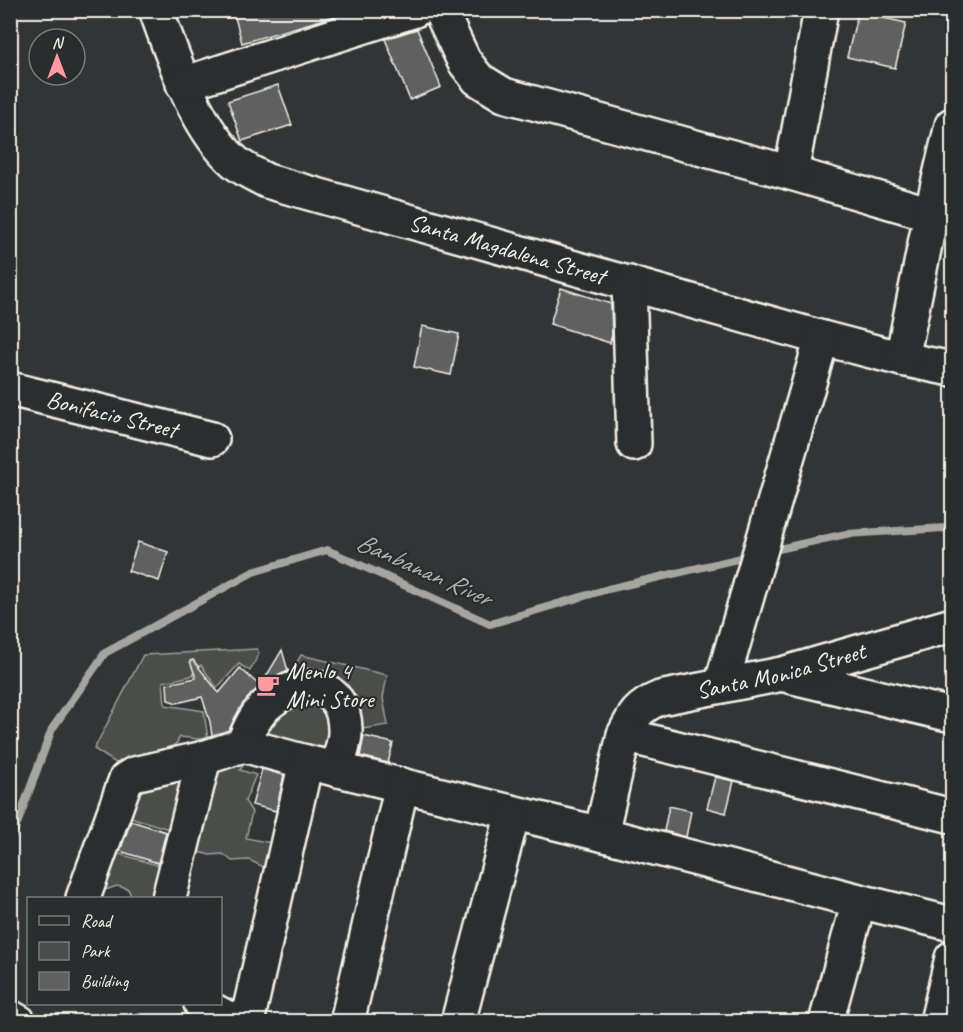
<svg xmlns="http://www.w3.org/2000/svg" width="963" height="1032" font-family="Caveat,sans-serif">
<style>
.green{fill:#4b4d4c;stroke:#a09f9a;stroke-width:1.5}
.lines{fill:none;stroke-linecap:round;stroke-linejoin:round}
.stream{stroke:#a6a5a0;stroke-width:8}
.building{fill:#5f605f;stroke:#f4f1e8;stroke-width:1.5}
.minor-casing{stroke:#f4f1e8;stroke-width:38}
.major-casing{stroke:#f4f1e8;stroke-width:38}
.minor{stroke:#2a2d2e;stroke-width:33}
.major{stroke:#2a2d2e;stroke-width:33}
.labels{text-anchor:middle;stroke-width:4.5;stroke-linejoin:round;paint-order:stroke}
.street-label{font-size:24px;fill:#f4f1e8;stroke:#2a2d2e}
.poi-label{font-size:24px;fill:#f4f1e8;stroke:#2a2d2e;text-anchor:start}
.water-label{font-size:26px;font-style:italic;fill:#b3b2ac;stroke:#2a2d2e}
</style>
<rect width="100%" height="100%" fill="#323535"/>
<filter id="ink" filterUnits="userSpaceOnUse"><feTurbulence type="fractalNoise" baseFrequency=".0167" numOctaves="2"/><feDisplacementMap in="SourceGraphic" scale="12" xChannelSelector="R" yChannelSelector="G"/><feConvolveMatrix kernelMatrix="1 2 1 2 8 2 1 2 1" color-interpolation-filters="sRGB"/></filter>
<g filter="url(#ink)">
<g class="green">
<path d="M257,649L259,654L250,671L239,664L217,688L201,665L191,676L163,682L165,705L204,711L208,740L180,737L170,754L119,765L94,749L143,655Z"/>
<path d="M301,655L387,675L383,698L388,725L350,731L290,674Z"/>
<path d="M319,697L337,726L328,758L263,736L273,712Z"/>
<path d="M249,758L240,770L256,775L245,801L252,812L246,838L282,845L272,871L249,860L232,861L223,854L210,855L195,851L207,761Z"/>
<path d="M194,776L172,830L127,816L116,853L167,868L155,898H132L128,889L117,886L102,891L129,781Z"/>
</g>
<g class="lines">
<g class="stream">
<path d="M770,551L846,534L945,528L952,530"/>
<path d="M10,843L52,729L105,653L253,572L327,550L490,624L608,589L750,556"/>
</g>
</g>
<g class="building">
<path d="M233,10H337L338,15L242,43Z"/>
<path d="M858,12L906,23L895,68L847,57Z"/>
<path d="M417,29L441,87L410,100L385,39Z"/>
<path d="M278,85L292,125L242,141L228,101Z"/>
<path d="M561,288L611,304L612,335L610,343L550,324Z"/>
<path d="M422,326L459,334L451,375L414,367Z"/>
<path d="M138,542L168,552L159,581L128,571Z"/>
<path d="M282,650L288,671L261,685Z"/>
<path d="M193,660L219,693L240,668L260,686L242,705L229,730L212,736L210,722L202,697L177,703L168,700L167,684L196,678L190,661Z"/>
<path d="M364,736L393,743L388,763L360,756Z"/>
<path d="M262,769L284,775L276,811L252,805Z"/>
<path d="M715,777L734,781L726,813L707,808Z"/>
<path d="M669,806L691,811L686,837L664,831Z"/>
<path d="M131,821L166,832L158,863L120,851Z"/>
</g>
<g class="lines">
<g class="minor-casing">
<g id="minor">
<path id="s1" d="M156,10C174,59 195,127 235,162C244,170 256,175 267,181L822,338L902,359L952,369"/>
<path d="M440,10L464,61L478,79L504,95L791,173L931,214"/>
<path d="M183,84L415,10"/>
<path d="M791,173L821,10"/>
<path d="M629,283L634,444"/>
<path d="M902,359L931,214L952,125"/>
<path id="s2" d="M10,389L212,439"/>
<path d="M785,675L952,715"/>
<path d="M721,686L822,338"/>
<path id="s3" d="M624,735C634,715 638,707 660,698L782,674L952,625"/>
<path d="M243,745C249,729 256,713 270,702C301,676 344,682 345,729C346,742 339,757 337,770"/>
<path d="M601,834L624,735L952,816"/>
<path d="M83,898L126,779L134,774L204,758"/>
<path d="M169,898L204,758L243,745L306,762"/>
<path d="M859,901L952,924"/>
<path d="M201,1004L235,1022"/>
<path d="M247,1022L306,762L601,834L859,901L826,1022"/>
<path d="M347,1022L402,785"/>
<path d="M458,1022L513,813"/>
<path d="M937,1022L952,958"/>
</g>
</g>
<g class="major-casing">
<path id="major" d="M10,1017L19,1022"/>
</g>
<use href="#minor" class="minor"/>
<use href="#major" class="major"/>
</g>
</g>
<defs>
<g id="cafe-bare" transform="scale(1.8)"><path d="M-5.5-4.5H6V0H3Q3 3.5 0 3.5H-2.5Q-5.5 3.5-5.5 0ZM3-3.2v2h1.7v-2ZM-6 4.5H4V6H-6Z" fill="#ff9aa2" stroke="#2a2d2e" stroke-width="2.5" paint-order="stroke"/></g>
</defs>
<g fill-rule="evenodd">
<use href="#cafe-bare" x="268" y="685"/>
</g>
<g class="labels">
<g class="street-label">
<text dy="8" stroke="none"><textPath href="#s1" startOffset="460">Santa Magdalena Street</textPath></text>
<text dy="8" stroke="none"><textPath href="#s2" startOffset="105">Bonifacio Street</textPath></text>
<text dy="8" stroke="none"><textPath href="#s3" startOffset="177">Santa Monica Street</textPath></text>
</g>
<g class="poi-label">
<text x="286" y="679">Menlo 4<tspan x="286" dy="28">Mini Store</tspan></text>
</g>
<g class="water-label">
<text transform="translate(424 569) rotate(24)" y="9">Banbanan River</text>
</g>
</g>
<rect width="963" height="1032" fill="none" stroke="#2a2d2e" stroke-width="36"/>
<rect x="18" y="18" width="927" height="996" fill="none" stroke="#f4f1e8" stroke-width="2" filter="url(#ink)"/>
<rect x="27" y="897" width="195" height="108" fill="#2a2d2e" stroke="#7b7b78" stroke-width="1.5"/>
<rect x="39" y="916" width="30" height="9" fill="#2a2d2e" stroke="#7b7b78" stroke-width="1.5"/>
<text x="81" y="927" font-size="18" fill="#f4f1e8">Road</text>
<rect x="39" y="942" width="30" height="18" fill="#4b4d4c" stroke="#7b7b78" stroke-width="1.5"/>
<text x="81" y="957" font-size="18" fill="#f4f1e8">Park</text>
<rect x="39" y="972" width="30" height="18" fill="#5f605f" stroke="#7b7b78" stroke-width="1.5"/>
<text x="81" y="987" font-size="18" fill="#f4f1e8">Building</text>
<g transform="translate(57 57)"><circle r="28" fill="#2a2d2e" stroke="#7b7b78" stroke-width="1.5"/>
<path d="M0-4.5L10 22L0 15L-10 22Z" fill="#ff9aa2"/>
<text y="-9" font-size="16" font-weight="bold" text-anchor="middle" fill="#f4f1e8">N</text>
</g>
</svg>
